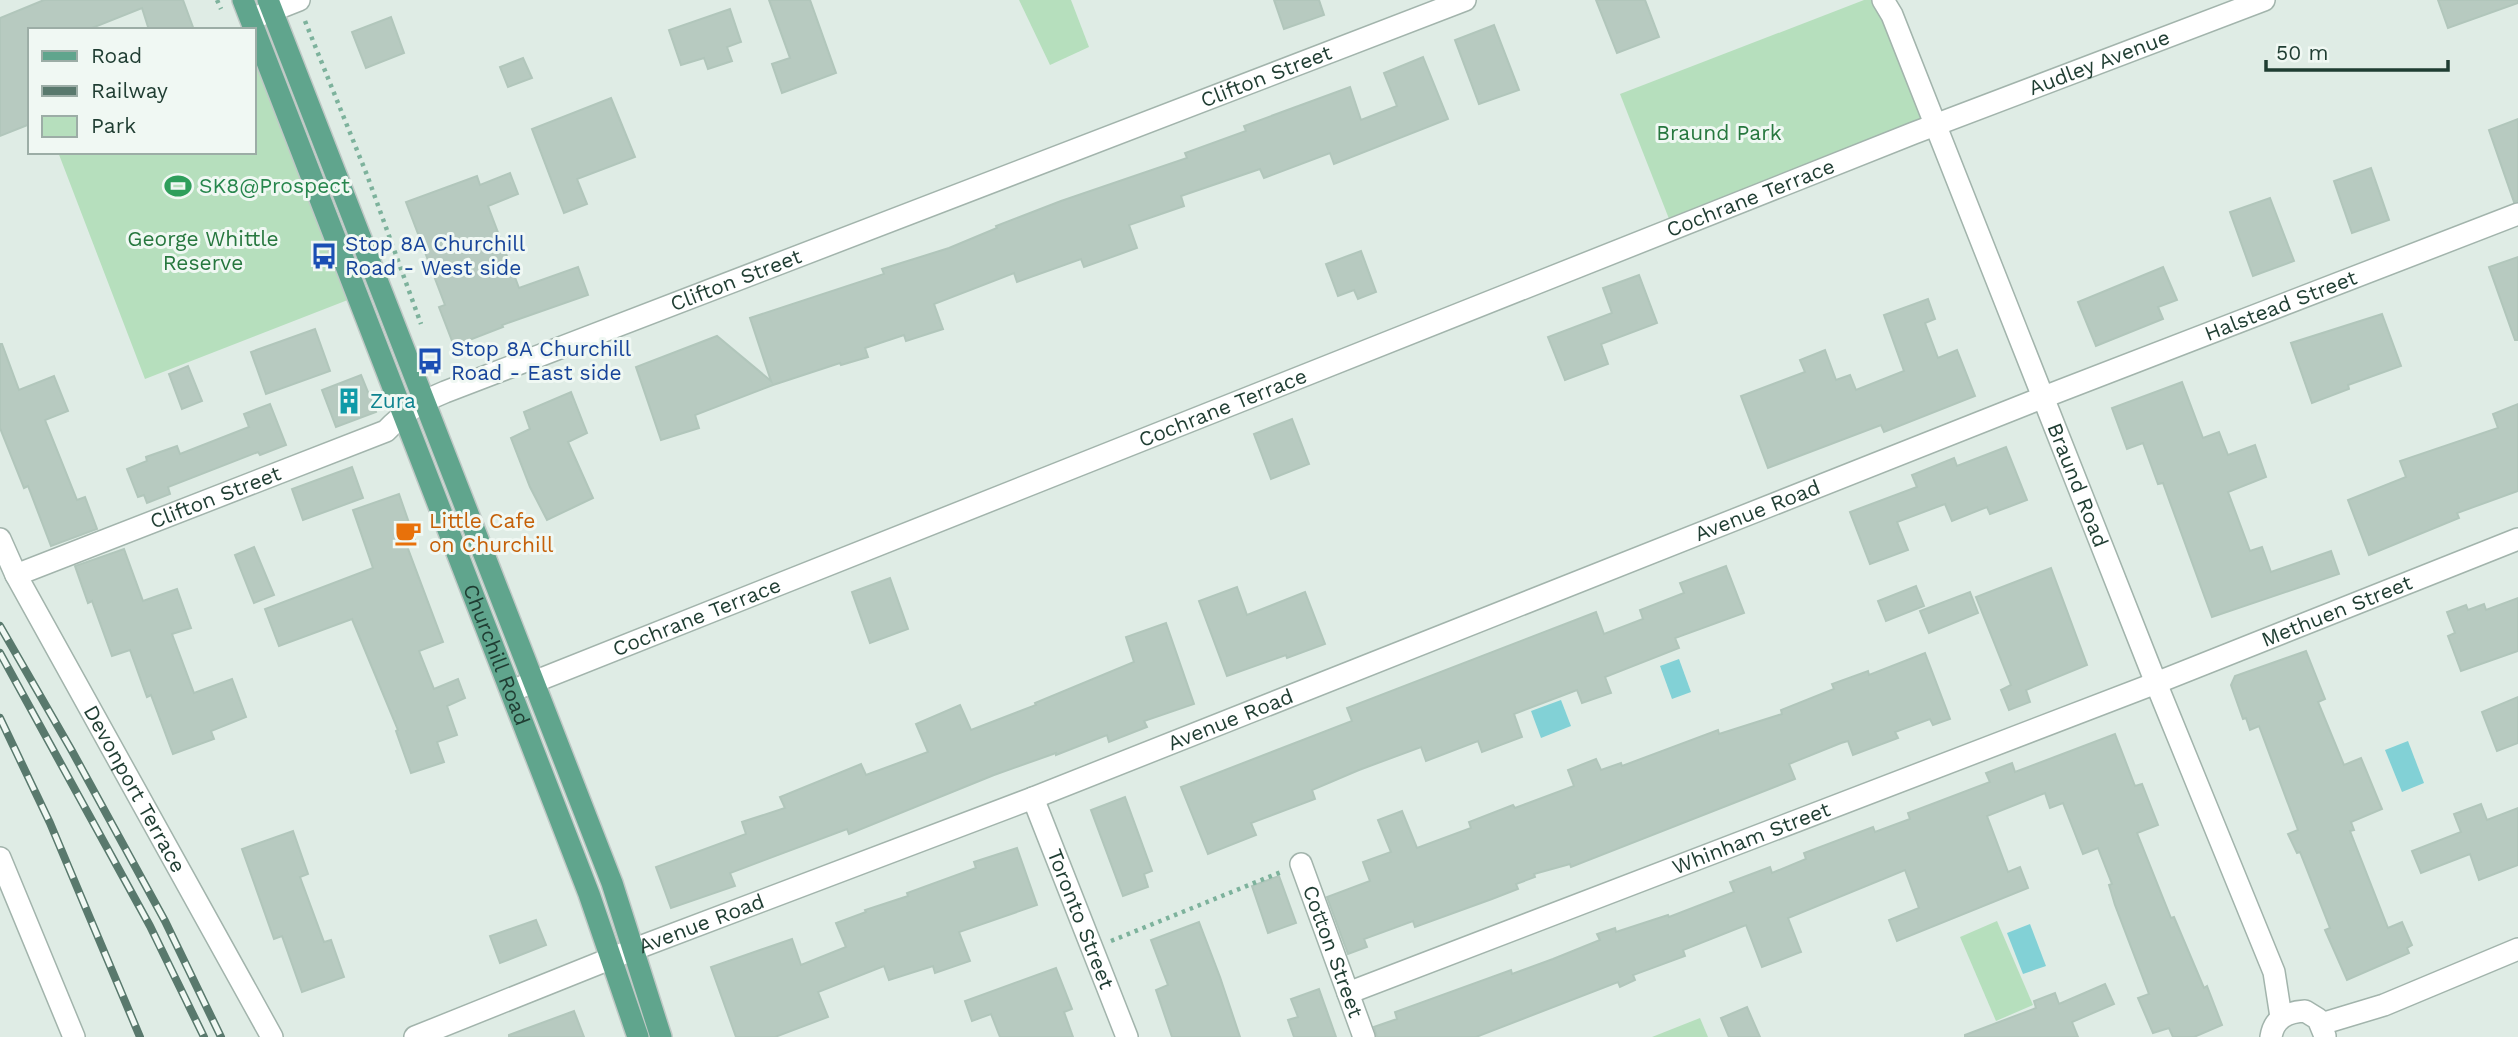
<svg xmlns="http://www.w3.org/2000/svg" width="2518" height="1037" font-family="'Work Sans',sans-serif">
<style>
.green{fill:#b6dfbd}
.water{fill:#82d1d6}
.building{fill:#b7cac0;stroke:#b1c6bb;stroke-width:2}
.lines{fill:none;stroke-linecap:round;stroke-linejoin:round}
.minor-casing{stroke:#a2b4ac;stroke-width:24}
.primary-casing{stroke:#c0c9c6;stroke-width:24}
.path{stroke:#7db29c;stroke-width:4.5;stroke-dasharray:3.5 5;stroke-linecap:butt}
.minor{stroke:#fff;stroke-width:21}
.primary{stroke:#60a58d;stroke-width:21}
.rail-casing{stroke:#59796d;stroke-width:8}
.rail{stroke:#f0f8f3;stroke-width:5;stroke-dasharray:16;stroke-linecap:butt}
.labels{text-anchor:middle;stroke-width:6;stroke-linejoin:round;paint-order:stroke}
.street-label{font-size:21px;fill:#1f3d32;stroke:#f0f8f3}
.park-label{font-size:21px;fill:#26773e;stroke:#f0f8f3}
.leisure-label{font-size:21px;fill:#27864d;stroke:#f0f8f3;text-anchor:start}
.transit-label{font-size:21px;fill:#164399;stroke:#f0f8f3;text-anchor:start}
.culture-label{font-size:21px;fill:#0d838f;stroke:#f0f8f3;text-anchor:start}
.food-label{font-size:21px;fill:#c56008;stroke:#f0f8f3;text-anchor:start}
</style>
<rect width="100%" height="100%" fill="#dfece5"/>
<g class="green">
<path d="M1019,0H1071L1089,47L1050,65Z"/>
<path d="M1864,0H1883L1935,125L1673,229L1620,94Z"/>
<path d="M254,52L358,296L145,379L58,152H254Z"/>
<path d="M1997,921L2033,1005L1996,1021L1960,937Z"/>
<path d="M1700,1018L1708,1037H1652Z"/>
</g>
<g class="water">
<path d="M1679,659L1691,692L1672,699L1660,666Z"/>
<path d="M1561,700L1571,726L1541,738L1531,711Z"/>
<path d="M2408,741L2424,783L2402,792L2385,750Z"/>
<path d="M2030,924L2046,966L2023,974L2007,933Z"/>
</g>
<g class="building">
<path d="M44,0H183L194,30H149L142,8L87,30H30V124L0,136V18Z"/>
<path d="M769,0H810L836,73L782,93L772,64L790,58Z"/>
<path d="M1274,0H1319L1324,15L1284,29Z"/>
<path d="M1596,0H1645L1659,37L1617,53Z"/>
<path d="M2438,0H2518V3L2448,28Z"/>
<path d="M730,9L741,42L727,47L732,61L708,69L704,58L681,65L669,30Z"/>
<path d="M391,17L404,53L366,68L352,32Z"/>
<path d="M1494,25L1519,90L1479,104L1455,40Z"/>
<path d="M1423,57L1448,119L1334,164L1330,153L1264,178L1260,169L1181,196L1184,206L1129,225L1137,248L1084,267L1081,259L1017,282L1014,273L934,304L943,329L906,341L904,335L865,348L868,357L841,365L840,363L773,385L695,415L699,428L661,440L636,367L717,336L771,381L750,318L884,274L882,269L949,248L997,228L996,226L1061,201L1187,158L1185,153L1246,131L1244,126L1350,87L1361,120L1397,106L1384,73Z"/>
<path d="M523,58L532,78L508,87L500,67Z"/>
<path d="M611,98L635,157L577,179L587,204L564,213L532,129Z"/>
<path d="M2518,119V201L2514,202L2489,130Z"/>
<path d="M2371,168L2389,220L2352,233L2334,181Z"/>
<path d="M510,173L518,194L488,206L519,288L578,267L588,295L502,325L503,327L454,346L439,307L445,305L406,202L477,176L480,185Z"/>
<path d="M2270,198L2294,261L2253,276L2230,212Z"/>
<path d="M1361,251L1376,292L1358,299L1354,290L1338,296L1326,264Z"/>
<path d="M2518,257V340H2515L2489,267Z"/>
<path d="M2163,267L2177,300L2158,307L2163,319L2096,346L2078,302Z"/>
<path d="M1639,275L1657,323L1601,344L1608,364L1565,380L1548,337L1612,313L1603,288Z"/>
<path d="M1928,299L1935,319L1925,323L1938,358L1957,350L1975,396L1884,432L1881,425L1768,468L1741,396L1805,372L1800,360L1825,350L1836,380L1850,375L1856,390L1904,371L1884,315Z"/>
<path d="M2382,314L2401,366L2348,385L2349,389L2312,403L2291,343Z"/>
<path d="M315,329L330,371L266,394L251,352Z"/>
<path d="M0,344H2L19,390L54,376L68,411L45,420L77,500L85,497L97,529L51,546L28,486L24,488L0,428Z"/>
<path d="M188,366L202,401L182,409L169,374Z"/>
<path d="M361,375L376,412L336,427L322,390Z"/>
<path d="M2182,382L2203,438L2219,432L2228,455L2255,445L2266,477L2228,492L2250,551L2262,547L2271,572L2331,551L2339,574L2212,617L2163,483L2158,484L2143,443L2127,449L2112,408Z"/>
<path d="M571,392L587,433L568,442L593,498L547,520L530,487L511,438L530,429L524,412Z"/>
<path d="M270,404L286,445L260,455L258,452L168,487L170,494L147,503L144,495L138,497L127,469L147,461L146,457L177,446L180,454L249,427L244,414Z"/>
<path d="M2518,404V491L2457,513L2459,518L2369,555L2348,500L2406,477L2400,461L2498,428L2493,414Z"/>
<path d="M1292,419L1309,464L1271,479L1254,434Z"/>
<path d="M2006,447L2027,500L1990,514L1987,507L1952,521L1945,504L1897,522L1908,550L1870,564L1850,512L1917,487L1912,475L1954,458L1957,466Z"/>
<path d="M352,467L363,498L303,520L292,489Z"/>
<path d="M399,494L416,543L407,546L443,642L419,651L434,689L458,679L465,698L447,706L457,735L437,742L444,762L411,773L396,731L398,730L352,619L279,646L265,609L373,568L353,510Z"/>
<path d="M254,547L274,595L254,603L235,555Z"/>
<path d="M124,549L143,601L177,589L191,628L172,634L194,693L232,679L246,717L211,731L214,739L173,754L151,695L147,697L130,650L112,656L92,601L88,603L75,566Z"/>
<path d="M1726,566L1744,613L1675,638L1679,648L1605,677L1611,693L1582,703L1577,690L1514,714L1522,737L1482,752L1478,741L1426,761L1421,747L1359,770L1312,790L1315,799L1251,823L1256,835L1208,854L1181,787L1352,721L1347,708L1596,612L1604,634L1643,619L1640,610L1684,593L1680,583Z"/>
<path d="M2051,568L2087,665L2026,690L2030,702L2009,710L2001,690L2011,685L1976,597Z"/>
<path d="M890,578L908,629L870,643L852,592Z"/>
<path d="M1916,586L1924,606L1886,621L1878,601Z"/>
<path d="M1237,587L1247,615L1305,592L1325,644L1287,658L1286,655L1227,676L1199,601Z"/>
<path d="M1970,592L1978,613L1929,633L1920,611Z"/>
<path d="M2518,598V651L2461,671L2448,636L2455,633L2447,612L2466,605L2468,610L2484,604L2486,610Z"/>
<path d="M1166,623L1194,704L1144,721L1147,727L1109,742L1107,735L1056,755V753L994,775L849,834L847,829L730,873L735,886L671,908L656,867L746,834L742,822L785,808L780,797L861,764L866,775L928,752L916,724L960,705L971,730L1036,705L1035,703L1134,662L1126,637Z"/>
<path d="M2306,651L2325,699L2318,702L2344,765L2361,758L2382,809L2351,822L2354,830L2350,831L2388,928L2402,922L2412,945L2407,948L2409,953L2347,980L2325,930L2330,928L2300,852L2297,853L2288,834L2298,830L2259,726L2250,730L2246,718L2243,719L2231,685L2235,676Z"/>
<path d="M1925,653L1950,719L1933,725L1930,719L1895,732L1898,738L1853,755L1848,741L1841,743L1789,764L1795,779L1571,867L1570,864L1534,874L1535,877L1516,884L1518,889L1492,899L1415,927L1413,921L1364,939L1367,947L1348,954L1327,897L1370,881L1363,862L1391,852L1378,820L1402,811L1417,848L1471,828L1469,822L1513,805L1515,808L1574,786L1568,770L1596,759L1601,770L1621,763L1622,766L1718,730L1719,734L1782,714L1781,710L1834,689L1832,684L1868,671L1869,675Z"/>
<path d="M2518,697V743L2497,751L2482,712Z"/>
<path d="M2115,734L2135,786L2142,784L2158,825L2137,833L2171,918L2174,917L2204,988L2207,986L2222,1025L2194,1037H2173L2169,1028L2153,1033L2138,998L2149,994L2115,905L2109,885L2112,884L2098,848L2083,854L2063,803L2050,808L2045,793L1987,816L2008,872L2020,867L2028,888L1897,941L1889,920L1919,908L1905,870L1788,918L1801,952L1762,967L1746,925L1683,950L1685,956L1633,975L1635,980L1620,987L1618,982L1476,1037H1377L1374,1027L1397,1019L1395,1012L1511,970L1512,974L1553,959L1600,940L1597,934L1615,928L1616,932L1668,915L1669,917L1734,892L1730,882L1770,867L1772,873L1806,859L1804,853L1873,827L1875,832L1910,819L1908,813L1990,782L1986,773L2012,763L2015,772Z"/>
<path d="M1125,797L1152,871L1144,874L1148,887L1123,896L1091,810Z"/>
<path d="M2481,804L2487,820L2518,808V865L2479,880L2470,854L2421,873L2412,851L2461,832L2454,814Z"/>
<path d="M293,831L308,874L300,877L324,942L331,940L344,977L302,992L282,936L274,939L242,849Z"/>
<path d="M1017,848L1037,905L959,932L970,961L935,973L933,966L889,980L884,966L818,992L828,1017L775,1037H736L711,967L792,939L801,965L846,947L836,923L866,912L865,910L908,896L907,893L976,868L974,862Z"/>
<path d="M1279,876L1296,923L1268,933L1252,886Z"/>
<path d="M536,920L546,945L500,963L490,936Z"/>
<path d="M1199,922L1220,977L1240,1037H1172L1156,990L1168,985L1151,940Z"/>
<path d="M1056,968L1072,1009L1064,1012L1073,1037H1000L991,1014L972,1021L965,1001Z"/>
<path d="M2105,984L2114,1004L2072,1022L2078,1037H1965V1035L2036,1008L2034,1001L2055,993L2059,1004Z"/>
<path d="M1319,989L1336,1037H1294L1288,1020L1298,1017L1291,999Z"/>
<path d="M1747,1007L1760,1037H1729L1721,1018Z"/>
<path d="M574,1011L584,1037H509V1035Z"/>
</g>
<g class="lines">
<g class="minor-casing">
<g id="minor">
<path id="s1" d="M1883,0L1892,15L2156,683L2274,972L2281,1017"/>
<path d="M256,17L299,0"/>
<path id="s2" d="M0,539L16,575L272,1037"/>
<path id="s3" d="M16,575L386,431C404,412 421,402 445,392L1465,0"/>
<path id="s4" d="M511,691L1914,133L2264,0"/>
<path id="s5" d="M1033,798L1127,1037"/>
<path d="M0,858L74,1037"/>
<path id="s6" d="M1301,864L1364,1037"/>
<path id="s7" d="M1348,993L2156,683L2518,539"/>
<path d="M2321,1024L2384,1005L2518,949"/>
<path id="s8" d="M415,1037L632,950L1033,798L2044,397L2518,214"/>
<path d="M2271,1037C2274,1018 2287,1012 2305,1011L2318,1019L2325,1036"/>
</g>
</g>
<g class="primary-casing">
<g id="primary">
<path id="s9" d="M243,0L589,894L638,1037"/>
<path d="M268,0L612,883L661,1037"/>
</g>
</g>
<g class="path">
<path d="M217,0L221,9"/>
<path d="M305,21L367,175L421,324"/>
<path d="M1111,941L1281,872"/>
</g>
<use href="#minor" class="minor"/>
<use href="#primary" class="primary"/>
<g class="rail-casing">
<g id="rail">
<path d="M0,626L72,751L165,921L221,1037"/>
<path d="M0,653L150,926L204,1037"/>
<path d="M0,718L50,823L140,1037"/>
</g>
</g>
<use href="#rail" class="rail"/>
</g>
<defs>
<g id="stadium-bare" transform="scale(2.1)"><path d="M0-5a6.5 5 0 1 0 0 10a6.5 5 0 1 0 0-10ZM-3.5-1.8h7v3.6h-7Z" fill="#2e9e5b" stroke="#f0f8f3" stroke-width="2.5" paint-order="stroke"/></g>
<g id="bus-bare" transform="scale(2.1)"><path d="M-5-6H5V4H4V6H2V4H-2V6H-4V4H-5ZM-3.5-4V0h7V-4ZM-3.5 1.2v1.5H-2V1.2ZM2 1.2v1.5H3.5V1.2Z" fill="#1a4fb4" stroke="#f0f8f3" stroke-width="2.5" paint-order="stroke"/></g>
<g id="building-bare" transform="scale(2.1)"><path d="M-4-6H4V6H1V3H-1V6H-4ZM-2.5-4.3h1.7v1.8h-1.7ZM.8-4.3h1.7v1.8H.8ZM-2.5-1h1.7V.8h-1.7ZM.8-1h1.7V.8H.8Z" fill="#0f9aa8" stroke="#f0f8f3" stroke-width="2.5" paint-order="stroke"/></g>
<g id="cafe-bare" transform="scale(2.1)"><path d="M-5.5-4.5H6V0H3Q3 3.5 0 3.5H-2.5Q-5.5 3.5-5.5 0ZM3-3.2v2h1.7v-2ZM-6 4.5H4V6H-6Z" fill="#e8710a" stroke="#f0f8f3" stroke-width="2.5" paint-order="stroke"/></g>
</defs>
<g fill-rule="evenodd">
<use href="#stadium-bare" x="178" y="186"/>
<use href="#bus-bare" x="324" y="256"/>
<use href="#bus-bare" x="430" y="361"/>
<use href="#building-bare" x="349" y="401"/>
<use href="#cafe-bare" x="408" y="533"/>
</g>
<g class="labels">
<g class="street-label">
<text dy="7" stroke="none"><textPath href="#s4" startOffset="1708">Audley Avenue</textPath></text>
<text dy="7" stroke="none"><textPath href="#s3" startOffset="1348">Clifton Street</textPath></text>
<text dy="7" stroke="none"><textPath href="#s4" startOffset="1334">Cochrane Terrace</textPath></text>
<text dy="7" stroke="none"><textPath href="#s3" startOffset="780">Clifton Street</textPath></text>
<text dy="7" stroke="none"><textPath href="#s8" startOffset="2004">Halstead Street</textPath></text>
<text dy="7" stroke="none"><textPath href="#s4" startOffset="766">Cochrane Terrace</textPath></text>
<text dy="7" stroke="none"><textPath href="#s1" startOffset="523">Braund Road</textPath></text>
<text dy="7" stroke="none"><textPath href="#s3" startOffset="214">Clifton Street</textPath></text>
<text dy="7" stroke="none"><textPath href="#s8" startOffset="1442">Avenue Road</textPath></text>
<text dy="7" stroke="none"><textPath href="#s7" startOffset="1060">Methuen Street</textPath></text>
<text dy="7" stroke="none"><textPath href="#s4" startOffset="200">Cochrane Terrace</textPath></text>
<text dy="7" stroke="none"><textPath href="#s9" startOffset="702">Churchill Road</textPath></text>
<text dy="7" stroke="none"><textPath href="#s8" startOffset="875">Avenue Road</textPath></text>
<text dy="7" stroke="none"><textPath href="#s2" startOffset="284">Devonport Terrace</textPath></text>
<text dy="7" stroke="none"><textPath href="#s7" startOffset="432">Whinham Street</textPath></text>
<text dy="7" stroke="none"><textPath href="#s5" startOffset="130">Toronto Street</textPath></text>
<text dy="7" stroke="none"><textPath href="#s8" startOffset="308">Avenue Road</textPath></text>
<text dy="7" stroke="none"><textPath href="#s6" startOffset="93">Cotton Street</textPath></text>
</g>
<g class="park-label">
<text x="1719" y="140">Braund Park</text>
<text x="203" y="246">George Whittle<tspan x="203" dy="24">Reserve</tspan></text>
</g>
<g class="leisure-label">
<text x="199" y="193">SK8@Prospect</text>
</g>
<g class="transit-label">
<text x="345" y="251">Stop 8A Churchill<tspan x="345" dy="24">Road - West side</tspan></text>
<text x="451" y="356">Stop 8A Churchill<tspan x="451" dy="24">Road - East side</tspan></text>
</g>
<g class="culture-label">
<text x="370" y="408">Zura</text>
</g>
<g class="food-label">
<text x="429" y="528">Little Cafe<tspan x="429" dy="24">on Churchill</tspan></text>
</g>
</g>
<rect x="28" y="28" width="228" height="126" fill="#f0f8f3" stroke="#9cada6" stroke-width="2"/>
<rect x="42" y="51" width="35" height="10" fill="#60a58d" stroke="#9cada6" stroke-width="2"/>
<text x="91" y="63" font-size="21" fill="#1f3d32">Road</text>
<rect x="42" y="86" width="35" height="10" fill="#59796d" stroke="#9cada6" stroke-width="2"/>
<text x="91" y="98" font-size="21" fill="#1f3d32">Railway</text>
<rect x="42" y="116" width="35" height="21" fill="#b6dfbd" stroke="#9cada6" stroke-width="2"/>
<text x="91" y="133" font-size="21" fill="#1f3d32">Park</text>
<path d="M2266 60v10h182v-10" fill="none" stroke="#1f3d32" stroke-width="3.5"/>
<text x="2276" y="60" font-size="21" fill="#1f3d32" stroke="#f0f8f3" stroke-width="5" paint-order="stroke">50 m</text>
</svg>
